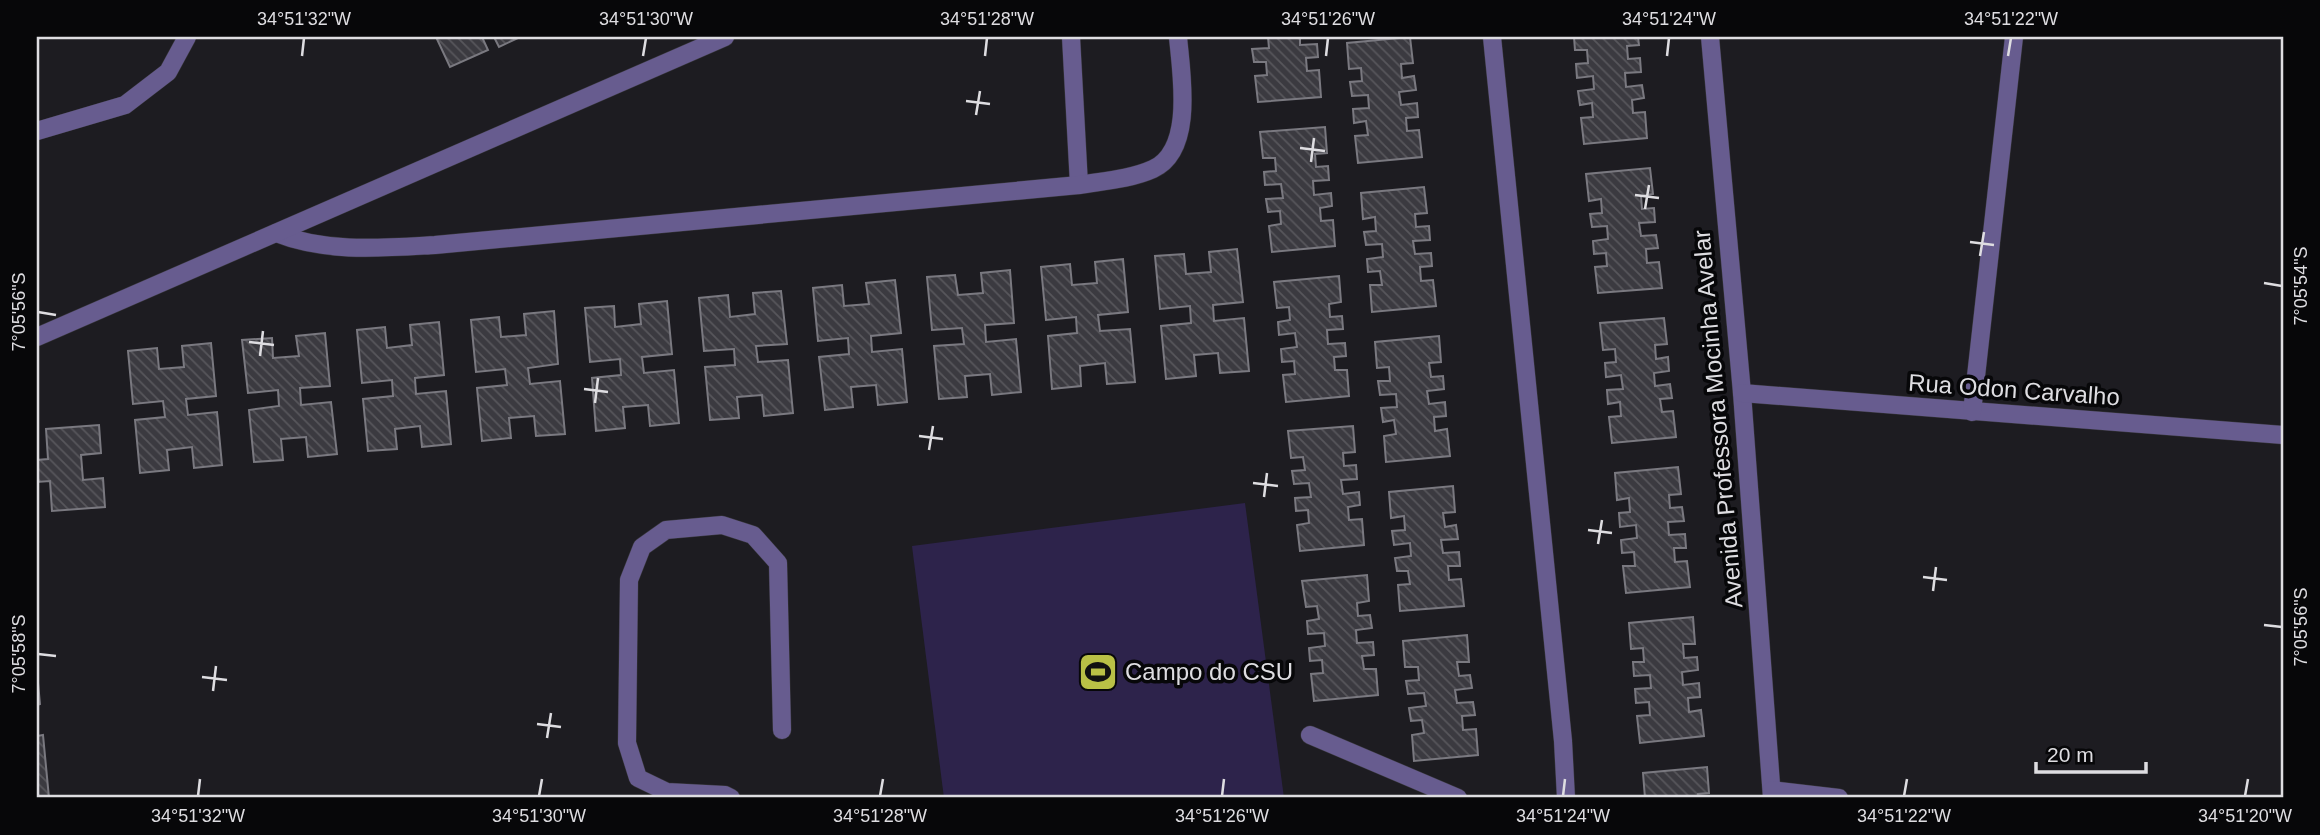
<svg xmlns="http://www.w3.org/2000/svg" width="2320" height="835" font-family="Arial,sans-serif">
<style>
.pitch{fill:#2d234b}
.building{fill:url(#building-back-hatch);stroke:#7a7980;stroke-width:2}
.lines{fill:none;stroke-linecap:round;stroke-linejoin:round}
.minor-casing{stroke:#38373c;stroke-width:19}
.minor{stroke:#675c8f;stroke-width:18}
.ticks{fill:none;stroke:#dedde1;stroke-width:2.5}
.labels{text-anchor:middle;stroke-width:7;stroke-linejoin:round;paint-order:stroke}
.street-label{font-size:24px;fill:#dedde1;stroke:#070709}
.poi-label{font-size:24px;fill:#dedde1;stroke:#070709;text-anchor:start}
.neatline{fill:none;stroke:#dedde1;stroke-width:2.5}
.ticks-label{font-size:18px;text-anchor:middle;fill:#dedde1}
</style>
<defs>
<pattern id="building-back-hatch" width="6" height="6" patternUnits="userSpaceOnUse" patternTransform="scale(1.75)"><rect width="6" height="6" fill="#3b3a40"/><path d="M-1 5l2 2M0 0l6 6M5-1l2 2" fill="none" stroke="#57565b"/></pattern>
</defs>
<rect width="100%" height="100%" fill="#1d1c21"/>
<path class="pitch" d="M1245,503L1284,798H944L912,546Z"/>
<g class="building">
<path d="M436,37H482L488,50L450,67Z"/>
<path d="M494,37H520L499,47Z"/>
<path d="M1268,37H1300V45L1317,44L1318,57L1306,58L1307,71L1319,70L1321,97L1258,102L1255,76L1267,75L1266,62H1254L1252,49L1269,48Z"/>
<path d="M1410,37L1413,63L1401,64L1402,78L1414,76L1416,90L1399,92L1401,105L1417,103L1418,117L1406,118L1407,131L1419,130L1422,157L1358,163L1355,136L1368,135L1366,121L1354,123L1353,109L1369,108L1368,95L1352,96L1350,82L1362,81L1361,68L1349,69L1347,43Z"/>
<path d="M1574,37H1638L1639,45L1627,46L1628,59L1640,58L1641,72L1625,73L1626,87L1642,85L1644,98L1632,100L1633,113L1645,112L1647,138L1584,144L1581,118L1593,117L1592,103L1580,105L1578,91L1594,89L1593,76L1577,78L1576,64L1588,63L1587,50H1575Z"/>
<path d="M1325,127L1327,153L1315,154L1316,167L1328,166L1329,180L1313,181L1314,195L1331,193L1332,206L1320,208L1321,221L1333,220L1335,246L1272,252L1269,226L1281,224L1280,211L1268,212L1266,199L1283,198L1281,184L1265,185L1264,172L1276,171L1275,158H1263L1260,132Z"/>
<path d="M1650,168L1653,194L1641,196L1642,209L1654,208L1655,222L1639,223L1641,236L1656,235L1658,248L1646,249L1647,263L1659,262L1662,288L1598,293L1595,267L1607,266L1606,253L1594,254L1593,241L1608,239L1607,226L1592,227L1590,214L1602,213L1601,199L1589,201L1586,174Z"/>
<path d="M1424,187L1427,213L1415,214L1416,227L1429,226L1430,240L1413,241L1415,254L1431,253L1432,266L1420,267L1421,281L1433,280L1436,306L1372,312L1370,285H1382L1380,271L1368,272L1367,259L1383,257L1382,244L1366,245L1364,232L1376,231L1375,217L1363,219L1361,193Z"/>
<path d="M1237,249L1243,302L1213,305L1214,321L1244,318L1249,371L1220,373L1218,353L1194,355L1196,376L1166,379L1161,326L1191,323L1190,306L1160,309L1155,256L1184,254L1186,274L1211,272L1209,252Z"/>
<path d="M1123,259L1128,312L1098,315L1100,331L1130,329L1135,382L1107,384L1105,363L1080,366L1081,386L1052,389L1048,336L1077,333L1076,317L1046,320L1041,267L1070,264L1072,285L1097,283L1095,262Z"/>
<path d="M1010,270L1014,323L985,325L986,342L1016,339L1021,392L992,395L990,374L965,376L967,397L939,399L934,346L964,344L962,328L932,330L927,277L955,275L958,295L983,293L981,273Z"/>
<path d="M1339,276L1341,302L1329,304L1330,317L1342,316L1343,329L1327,330L1328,344L1345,343L1346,356L1334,357L1335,370H1347L1349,396L1286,402L1283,375L1295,374L1294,361L1282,362L1281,349L1297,347L1295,333L1279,335L1278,322L1290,320L1289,307L1277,308L1274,282Z"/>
<path d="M895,280L901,333L871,336L872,352L902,349L907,402L878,405L876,385L851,387L853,407L825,410L819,357L849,354L848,338L818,341L813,288L842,285L844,306L869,304L866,283Z"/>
<path d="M781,291L787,344L756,346L758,362L788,360L793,413L764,416L762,395L737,397L739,418L710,420L705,367L735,365L734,349L704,351L699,298L728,295L730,317L755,314L753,293Z"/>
<path d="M667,301L672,354L642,357L644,373L674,370L679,423L650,426L648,405L623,407L625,428L596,431L592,378L621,375L620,359L590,362L585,308L614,306L615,327L641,324L639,304Z"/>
<path d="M554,311L558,364L528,368L530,384L560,381L565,434L536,436L534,416L509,418L511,438L482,441L477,388L507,385L505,369L476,372L471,320L499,317L501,337L526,335L524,314Z"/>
<path d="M1664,318L1667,344L1655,345L1656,359L1668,357L1669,371L1654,373L1655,386L1670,384L1672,398L1660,399L1662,412L1673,411L1676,437L1612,443L1609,417L1621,416L1620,402L1608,404L1607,390L1623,389L1621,375L1606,377L1605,363L1616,362L1615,349L1603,350L1600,323Z"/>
<path d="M439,322L444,375L415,378L416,394L446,391L451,444L422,447L420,426L395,429L397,449L368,451L363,399L393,396L392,380L362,383L357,330L385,327L387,348L412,345L410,325Z"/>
<path d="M325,333L330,386L300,388L301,405L331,402L337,454L308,457L306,437L281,439L283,460L254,462L249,410L279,406L278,390L248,393L242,340L272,338L273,358L299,356L296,336Z"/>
<path d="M1439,336L1441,362L1429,363L1431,377L1443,376L1444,389L1427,391L1429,404L1445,402L1446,416L1434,417L1435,431L1447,429L1450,456L1386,462L1384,436L1396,434L1394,420L1383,422L1381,408L1397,407L1396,394L1380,395L1378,381H1390L1389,367L1377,368L1375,342Z"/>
<path d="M211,343L216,396L186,399L188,415L217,412L222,465L194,468L192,447L167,450L169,470L140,473L135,420L165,417L163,401L133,404L128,351L157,348L159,369L184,367L182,346Z"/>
<path d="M99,425L101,453L81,455L83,480L103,478L105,507L52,511L50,481L37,482V460L48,459L46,429Z"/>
<path d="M1353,426L1355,452L1343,453L1344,466L1356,465L1357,479L1341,480L1343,494L1359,492L1360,505L1348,507L1349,520L1362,519L1364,545L1300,551L1297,525L1309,523L1308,510L1296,511L1295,498L1311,497L1309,483L1294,484L1292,471L1305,470L1303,457L1291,458L1288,431Z"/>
<path d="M1678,467L1681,494L1669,495L1670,508L1682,507L1684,521L1668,522L1669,535L1685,534L1686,548H1674L1675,562L1687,561L1690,587L1626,593L1623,566H1635L1634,552L1622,553L1621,540L1637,538L1636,525L1620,527L1619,513L1630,512L1629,498L1617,500L1615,473Z"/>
<path d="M1453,486L1455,512L1443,513L1445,527L1456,525L1458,539L1441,540L1443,553L1459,552L1460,566H1448L1449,580L1461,579L1464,606L1400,611L1398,585L1410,584L1408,571H1397L1395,558L1411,556L1410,543L1394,545L1392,531L1405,530L1404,516L1391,518L1389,492Z"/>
<path d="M1367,575L1369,601L1357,603L1358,616L1370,615L1372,628L1356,630L1357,643L1373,642L1374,655L1362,656L1364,669H1376L1378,695L1314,701L1311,674L1323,673L1322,660L1310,661L1309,648L1325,646L1324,633L1308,634L1307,621L1319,619L1317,606L1306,607L1302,581Z"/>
<path d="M1693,617L1695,644H1683L1684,658L1697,657L1698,670L1682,672L1683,685L1699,683L1700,697L1688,698L1689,712L1701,710L1704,736L1640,743L1637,716L1650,715L1649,702L1636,703L1635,689L1651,688L1650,675L1634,676L1633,662H1644L1643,648L1631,649L1629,623Z"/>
<path d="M1467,635L1469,662H1457L1459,676L1470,675L1472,688L1455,690L1457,703L1473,702L1475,715L1462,716L1463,730L1476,729L1478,755L1414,761L1412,735L1424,733L1422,720L1411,721L1409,708L1426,706L1424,693L1408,694L1406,681L1419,680L1418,667H1405L1403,641Z"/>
<path d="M37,672L40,704L37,705Z"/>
<path d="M43,735L49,798H37V736Z"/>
<path d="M1707,767L1709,793L1698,794V798H1645L1643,773Z"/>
</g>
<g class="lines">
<g class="minor-casing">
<g id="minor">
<path d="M1071,37L1079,185"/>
<path d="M1492,37L1563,741L1566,798"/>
<path d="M1710,37L1742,393L1772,798"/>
<path d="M37,131L125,105L168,72L187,37"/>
<path d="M276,233C326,253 382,248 435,245L1079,185C1103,181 1131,179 1153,169C1195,150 1181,72 1178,37"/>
<path d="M37,337L725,37"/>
<path d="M1742,393L2283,435"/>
<path d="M1972,412L2014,37"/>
<path d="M1310,735L1458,798"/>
<path d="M1772,790L1839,798"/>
<path d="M731,798L725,795L667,792L638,778L627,743L629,580L642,547L666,530L722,525L753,535L778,563L782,730"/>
</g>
</g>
<use href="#minor" class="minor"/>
</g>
<path class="ticks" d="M302,56L304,38M643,56L646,38M985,56L987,38M1326,56L1328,38M1667,56L1669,38M2008,56L2011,38M966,101L990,104M976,115L980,91M1300,148L1325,151M1311,162L1314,138M1635,195L1659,198M1645,209L1649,185M1970,242L1994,245M1980,256L1984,232M2264,283L2282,286M38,312L56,315M249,342L274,345M260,356L263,331M584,389L608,392M595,403L598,378M919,436L943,439M929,450L933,426M1253,483L1278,486M1264,497L1267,473M1588,530L1612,533M1598,544L1602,520M1923,577L1947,580M1933,591L1936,567M2264,625L2282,627M38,654L56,656M202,677L227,680M213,691L216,666M537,724L561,727M547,738L551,713M198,796L200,779M539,796L542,779M880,796L883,779M1222,796L1224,779M1563,796L1565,779M1904,796L1907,779M2245,796L2248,779"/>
<defs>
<g id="stadium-square" transform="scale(2.0125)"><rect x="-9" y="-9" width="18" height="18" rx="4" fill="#b9c046" stroke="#070709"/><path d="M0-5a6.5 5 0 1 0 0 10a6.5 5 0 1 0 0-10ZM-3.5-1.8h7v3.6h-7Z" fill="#111"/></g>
</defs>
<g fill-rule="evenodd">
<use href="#stadium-square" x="1098" y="672"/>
</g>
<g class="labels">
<g class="street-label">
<text transform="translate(2014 390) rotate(4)" y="8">Rua Odon Carvalho</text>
<text transform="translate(1718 419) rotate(-95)" y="8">Avenida Professora Mocinha Avelar</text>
</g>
<g class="poi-label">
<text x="1125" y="680">Campo do CSU</text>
</g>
</g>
<rect width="2320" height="835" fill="none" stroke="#070709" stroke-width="77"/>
<path d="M2036 762v10h110v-10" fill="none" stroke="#dedde1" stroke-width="3.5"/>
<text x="2047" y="762" font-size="21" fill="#dedde1" stroke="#070709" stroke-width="5" paint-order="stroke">20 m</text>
<rect x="38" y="38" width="2244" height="758" class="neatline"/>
<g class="ticks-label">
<text x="304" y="25">34°51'32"W</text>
<text x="646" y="25">34°51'30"W</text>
<text x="987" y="25">34°51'28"W</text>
<text x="1328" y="25">34°51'26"W</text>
<text x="1669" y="25">34°51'24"W</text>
<text x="2011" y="25">34°51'22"W</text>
<text transform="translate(2301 286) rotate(-90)" y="6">7°05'54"S</text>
<text transform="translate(19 312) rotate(-90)" y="6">7°05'56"S</text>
<text transform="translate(2301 627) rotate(-90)" y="6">7°05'56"S</text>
<text transform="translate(19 654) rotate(-90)" y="6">7°05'58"S</text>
<text x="198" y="822">34°51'32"W</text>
<text x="539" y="822">34°51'30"W</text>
<text x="880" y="822">34°51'28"W</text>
<text x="1222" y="822">34°51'26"W</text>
<text x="1563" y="822">34°51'24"W</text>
<text x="1904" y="822">34°51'22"W</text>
<text x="2245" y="822">34°51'20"W</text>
</g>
</svg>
